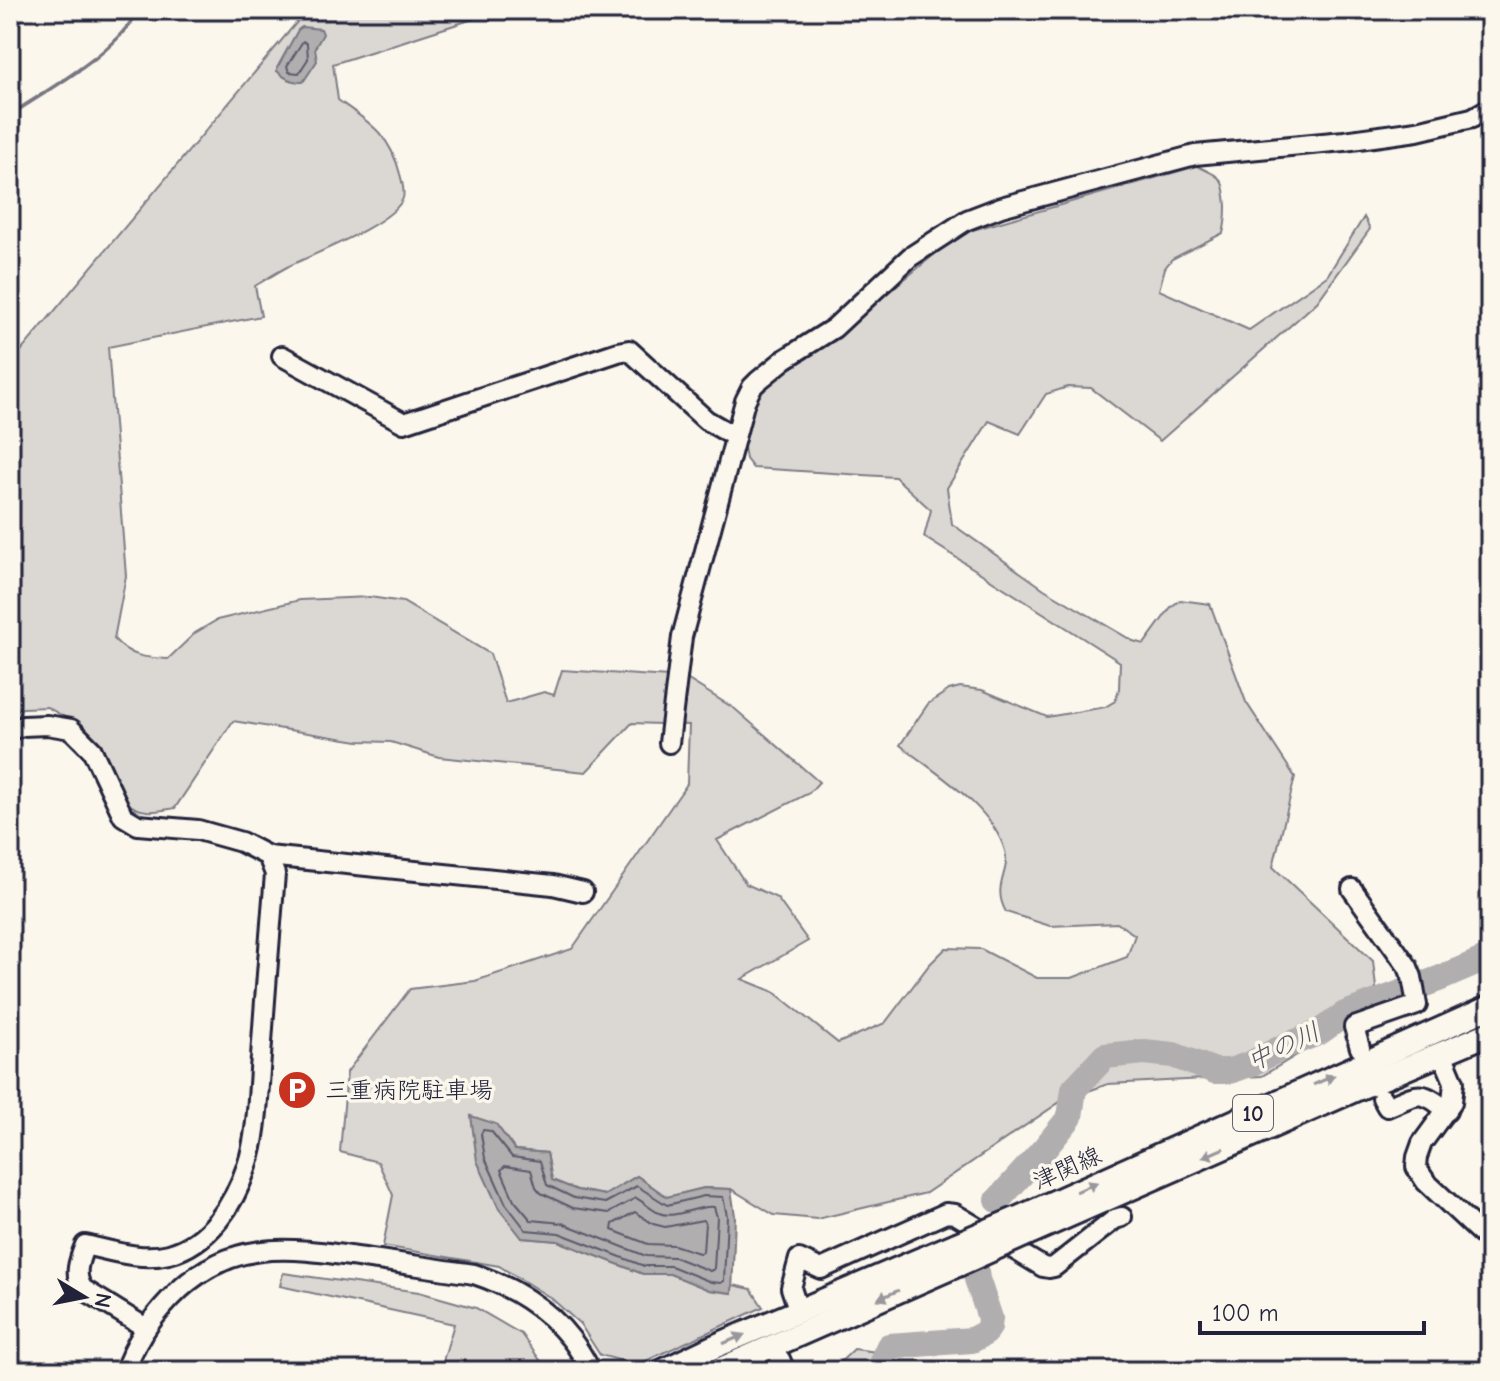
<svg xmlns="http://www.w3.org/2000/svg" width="1500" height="1381" font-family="'Comic Neue','Klee One',sans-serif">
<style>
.green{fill:#dbd8d3;stroke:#7e7d87;stroke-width:2}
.water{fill:#b1aeb0;stroke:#787681;stroke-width:2}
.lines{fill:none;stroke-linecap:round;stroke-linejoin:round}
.shore{stroke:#5b5a6a;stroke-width:2}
.stream{stroke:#787681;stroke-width:4}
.river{stroke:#b1aeb0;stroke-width:26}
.minor-casing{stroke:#22223b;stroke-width:24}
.major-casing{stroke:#22223b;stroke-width:28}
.minor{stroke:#fbf7ec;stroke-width:18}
.major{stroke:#fbf7ec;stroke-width:22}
.major-bridge-casing{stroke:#22223b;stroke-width:28;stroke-linecap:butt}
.major-bridge{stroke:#fbf7ec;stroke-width:22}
.oneway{fill:#99979c}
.labels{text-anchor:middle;stroke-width:7;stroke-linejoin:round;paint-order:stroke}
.shield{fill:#fbf7ec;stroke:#636270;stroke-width:2}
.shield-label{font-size:22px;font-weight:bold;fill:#22223b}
.poi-label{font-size:24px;fill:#22223b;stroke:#fbf7ec;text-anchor:start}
.street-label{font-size:24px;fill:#22223b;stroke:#fbf7ec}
.water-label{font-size:26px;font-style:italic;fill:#545364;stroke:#fbf7ec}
</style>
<rect width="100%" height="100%" fill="#fbf7ec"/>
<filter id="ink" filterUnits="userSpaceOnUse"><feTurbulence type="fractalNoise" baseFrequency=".0125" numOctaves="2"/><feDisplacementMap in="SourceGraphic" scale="16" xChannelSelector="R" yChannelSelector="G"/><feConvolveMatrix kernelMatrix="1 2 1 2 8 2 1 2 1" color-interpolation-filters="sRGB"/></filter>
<g filter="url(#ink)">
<g class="green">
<path d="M307,10H462L473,19L333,64L338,100C370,123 390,134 400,174C402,181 405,191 403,198C395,223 311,255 287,267C276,273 265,280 255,286L261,316L108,347L126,576L114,639C130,657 146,658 168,659L195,633L217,620L300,600L370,597L403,602L490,654L506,703L544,692L554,695L562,670L685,678L735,709L819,782L809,793L717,840L746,884L777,898L808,941L742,979L774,992L838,1043L885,1023L929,965L946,948L981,949L1037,978H1072L1127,957L1135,935L1117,923L1050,926L1006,912C991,885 1011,873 1005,851C992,806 935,773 900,745L928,704L949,690L960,687L982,690L1047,717L1105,707L1115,701L1119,689L1120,662L924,537L931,510L895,477L753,468L746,459L742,436L753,401L785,366L842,331L959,234L1197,166C1222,178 1224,177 1226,206C1226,216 1226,223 1223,233L1172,259L1165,268L1159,290L1249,330L1327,276L1364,217L1370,229L1317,302L1160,441L1091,388L1068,387L1046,394L1020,434L989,421L947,488L952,524L1044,589L1133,641L1144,644L1171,607L1180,600L1210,604L1246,702L1295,777L1273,867L1373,961L1378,1006L1262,1076L1108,1084L1063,1100L926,1193L817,1219L774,1215L731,1189L704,1188L667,1197L637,1176L605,1195L577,1190L552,1180L547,1153L515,1150L496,1124L522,1238L558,1241L643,1274H670L710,1290L731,1293L733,1285L751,1289L763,1307L637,1365L600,1355L580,1324L551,1298L499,1266L383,1246L393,1195L378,1162L340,1152L347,1072L410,989L475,981L572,949L687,784L689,725L632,723L586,772L439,757L391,742L358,741L233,721L175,808C154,812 140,815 124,800L85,729L47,707L23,708L10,712V364Z"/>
<path d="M283,1273L419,1292L476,1308L521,1334L548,1371H440L454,1324L280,1286Z"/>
<path d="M854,1349L877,1352L881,1364L880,1371H831Z"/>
</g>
<g class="water">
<path d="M302,27L321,29L323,34L315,48L317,61L303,82C292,83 284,78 277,71V68L298,30Z"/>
<path d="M471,1116L496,1124L515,1150L547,1153L552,1180L577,1190L605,1195L637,1176L667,1197L704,1188L731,1189L735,1216L732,1293L709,1290L670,1274H643L558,1241L522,1238L499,1209L477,1161Z"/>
</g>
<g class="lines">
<g class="shore">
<path d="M303,41L307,44L308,59L299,73L289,72L287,66Z"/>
<path d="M483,1130L491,1131L512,1157L540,1161L547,1185L574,1198L605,1203L637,1186L667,1205L704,1196L723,1197L727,1216L724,1281L721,1283L711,1282L671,1266H644L559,1233L526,1230L506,1204L485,1158L481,1134Z"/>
<path d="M505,1166L531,1170L536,1187L541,1193L573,1208L609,1213L636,1198C644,1202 651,1210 659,1213C675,1220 697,1205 714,1207L717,1217L714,1269L710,1271L674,1257L646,1256L562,1223L531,1220L514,1200L501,1170Z"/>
<path d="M635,1212L653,1224L665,1227L703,1220L705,1223L703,1252L699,1253L674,1245L648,1244L612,1230L613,1224Z"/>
</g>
<path class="stream" d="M10,115C49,89 118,52 138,10"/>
<g class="river">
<path d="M998,1200L1045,1148L1070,1117L1074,1089L1105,1056L1144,1052L1173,1055L1215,1071H1230L1250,1064L1285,1046L1318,1033L1345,1014L1441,978L1490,957"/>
<path d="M881,1371L884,1357L889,1346L972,1340L985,1333L989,1327L990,1318L977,1279L975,1263"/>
</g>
<g class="minor-casing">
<g id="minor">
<path d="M282,356L404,423L618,352L629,350L706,420L734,436"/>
<path d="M10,730L23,726L47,725L71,729L92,750L123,816L138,825L198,830L241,842L268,856L553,885L583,892"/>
<path d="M669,743L682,637L745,401L752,387L758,381L785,359L834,328L910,257L967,220L1001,207L1195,155L1344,141L1417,131L1472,118L1490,108"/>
<path d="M1352,889L1408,967L1412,977L1417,1005L1354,1027L1360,1048"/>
<path d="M1446,1063L1454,1082L1452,1102L1422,1143L1417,1157L1416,1167L1426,1182L1490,1242"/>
<path d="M1382,1098L1387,1107C1417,1095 1420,1087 1447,1111"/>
<path d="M795,1300L791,1288L799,1259L821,1269L946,1213L955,1214L1043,1267L1049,1268L1054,1267L1115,1219L1122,1217"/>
<path d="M146,1328L83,1289C73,1275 79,1260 85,1245C112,1251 142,1261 169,1254C210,1243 234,1204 247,1166C258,1134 258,1090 261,1057C265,996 270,935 275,874L268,856"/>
<path d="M780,1359L785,1371"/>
<path d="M125,1371C134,1344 151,1319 170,1299C228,1237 288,1247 364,1258C401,1263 437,1269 474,1274C511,1286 547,1308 571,1339C579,1349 585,1360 591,1371"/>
</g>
</g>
<g class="major-casing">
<g id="major">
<path d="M1016,1219L1490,1007"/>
<path d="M1027,1234L1357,1089L1490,1033"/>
<path d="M663,1371L711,1348L957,1244"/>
<path d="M716,1371L960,1264"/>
</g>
</g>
<use href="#minor" class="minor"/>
<use href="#major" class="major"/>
<g class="major-bridge-casing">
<g id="major-bridge">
<path d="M957,1244L1016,1219"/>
<path d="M960,1264L1027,1234"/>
</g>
</g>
<use href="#major-bridge" class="major-bridge"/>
</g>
<defs><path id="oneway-solid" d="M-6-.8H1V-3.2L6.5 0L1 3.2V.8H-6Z" transform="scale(2)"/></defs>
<g class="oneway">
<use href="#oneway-solid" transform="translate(1324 1080) rotate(-24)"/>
<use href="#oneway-solid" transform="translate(1213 1153) rotate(156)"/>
<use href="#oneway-solid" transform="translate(1087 1187) rotate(-24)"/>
<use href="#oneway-solid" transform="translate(888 1295) rotate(156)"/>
<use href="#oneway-solid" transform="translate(734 1339) rotate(-23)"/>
</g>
</g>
<defs>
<g id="parking-disc" transform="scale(2)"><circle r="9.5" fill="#c8321e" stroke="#fbf7ec"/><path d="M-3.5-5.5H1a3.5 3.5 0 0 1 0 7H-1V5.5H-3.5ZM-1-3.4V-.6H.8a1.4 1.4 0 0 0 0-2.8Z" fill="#fff"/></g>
</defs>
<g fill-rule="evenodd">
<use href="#parking-disc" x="297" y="1090"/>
</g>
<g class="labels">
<rect class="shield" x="1233" y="1095" width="40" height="36" rx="6"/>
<g class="shield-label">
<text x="1253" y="1121">10</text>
</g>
<g class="poi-label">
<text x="325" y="1098">三重病院駐車場</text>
</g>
<g class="street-label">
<text transform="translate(1067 1168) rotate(-24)" y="8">津関線</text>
</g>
<g class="water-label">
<text transform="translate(1283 1046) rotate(-25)" y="9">中の川</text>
</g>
</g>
<rect width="1500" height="1381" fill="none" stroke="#fbf7ec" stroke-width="40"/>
<rect x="20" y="20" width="1460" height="1341" fill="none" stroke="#22223b" stroke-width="3" filter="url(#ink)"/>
<g transform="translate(84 1297) rotate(100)" stroke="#fbf7ec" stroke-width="6" paint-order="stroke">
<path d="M0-6L14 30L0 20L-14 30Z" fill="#22223b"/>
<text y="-12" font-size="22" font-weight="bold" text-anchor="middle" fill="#22223b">N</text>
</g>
<path d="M1200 1321v12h224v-12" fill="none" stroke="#22223b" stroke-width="4"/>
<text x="1212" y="1321" font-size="24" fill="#22223b" stroke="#fbf7ec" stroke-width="6" paint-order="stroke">100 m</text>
</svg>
